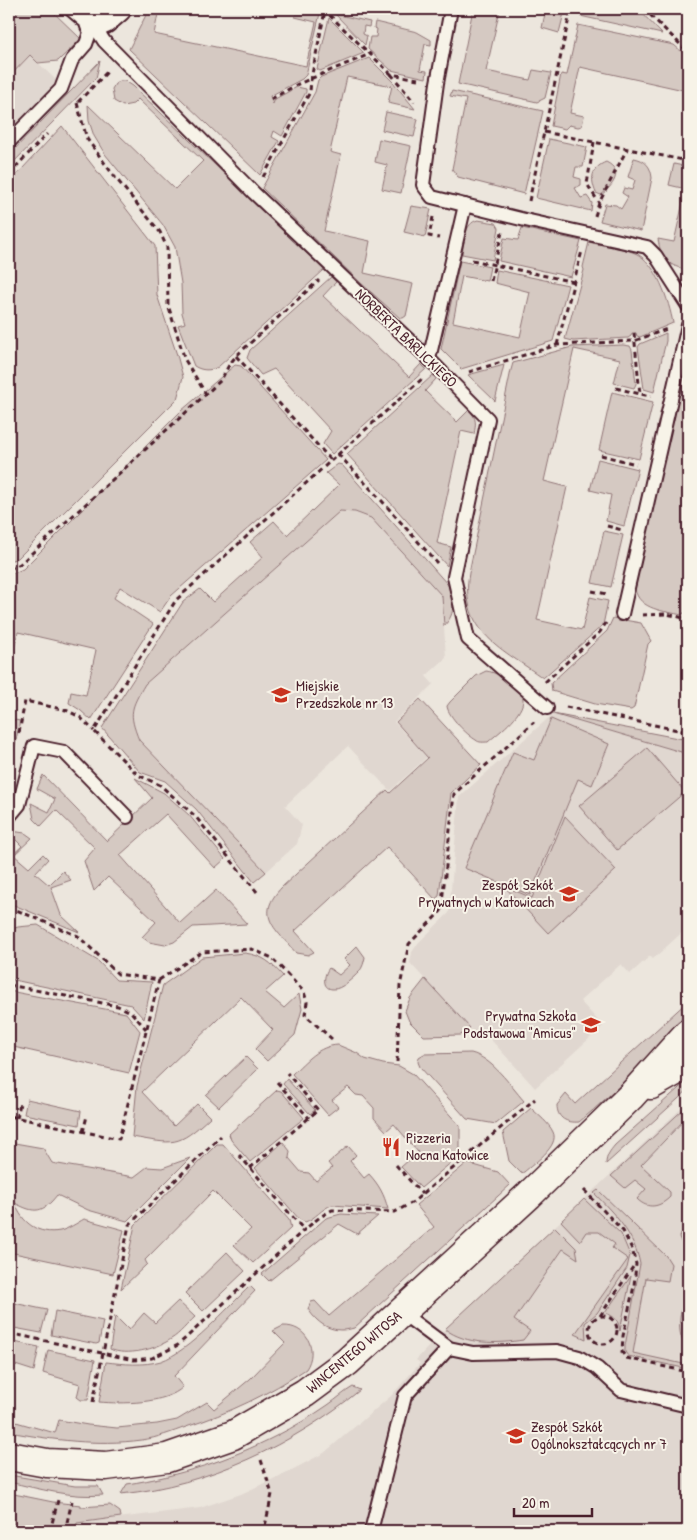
<svg xmlns="http://www.w3.org/2000/svg" width="697" height="1540" font-family="'Patrick Hand',sans-serif">
<style>
.built{fill:#e0d7d0}
.green{fill:#d5c9c2;stroke:#907476}
.lines{fill:none;stroke-linecap:round;stroke-linejoin:round}
.service-casing{stroke:#4a1f2b;stroke-width:16}
.minor-casing{stroke:#4a1f2b;stroke-width:29}
.tertiary-casing{stroke:#4a1f2b;stroke-width:31}
.path{stroke:#4a1f2b;stroke-width:3;stroke-dasharray:5 4;stroke-linecap:butt}
.service{stroke:#f7f3e8;stroke-width:12}
.minor{stroke:#f7f3e8;stroke-width:25}
.tertiary{stroke:#f7f3e8;stroke-width:28}
.labels{text-anchor:middle;stroke-width:4;stroke-linejoin:round;paint-order:stroke}
.street-label{font-size:15px;fill:#4a1f2b;stroke:#f7f3e8}
.poi-label{font-size:15px;fill:#4a1f2b;stroke:#f7f3e8;text-anchor:start}
</style>
<rect width="100%" height="100%" fill="#ece6dd"/>
<filter id="ink" filterUnits="userSpaceOnUse"><feTurbulence type="fractalNoise" baseFrequency=".02" numOctaves="2"/><feDisplacementMap in="SourceGraphic" scale="10" xChannelSelector="R" yChannelSelector="G"/><feConvolveMatrix kernelMatrix="1 2 1 2 8 2 1 2 1" color-interpolation-filters="sRGB"/></filter>
<g filter="url(#ink)">
<g class="built">
<path d="M30,55L57,81L9,131V77Z"/>
<path d="M340,511L355,512L371,518L442,596L446,658L426,676L433,684L394,722L427,757L390,791L348,746L285,806L302,825L297,844L266,872L139,740L132,724L133,705L145,684Z"/>
<path d="M553,714L688,754V927L653,959L650,956L630,974L621,964L580,1001L603,1026L535,1088L483,1031L477,1036L410,963L412,952L419,942L449,913L459,797Z"/>
<path d="M688,1102V1531H75L77,1523L200,1508L241,1494L286,1473L324,1453L391,1396L420,1363L416,1360L445,1329Z"/>
</g>
<g class="green">
<path d="M21,9H50L81,39L58,61L38,63L30,55L9,77V18Z"/>
<path d="M149,9H159L154,34L306,66L316,22L295,17L297,9H314L320,13L306,75L302,79L270,96L273,104L275,99L297,87L306,89V92L282,136L274,131L272,137L279,141L260,175L129,49Z"/>
<path d="M473,9H500L486,71L530,80L533,70L551,73L545,98L537,102L458,84Z"/>
<path d="M546,9H565L559,33L542,28Z"/>
<path d="M582,9H638L662,34L580,16Z"/>
<path d="M335,14L370,22L369,27L364,26L363,34L367,36L365,45Z"/>
<path d="M329,18L364,53L320,71L317,69Z"/>
<path d="M375,22L417,32L431,40V45L425,44L420,70L427,71L426,78L391,70L368,49L370,37H376L377,29L374,28Z"/>
<path d="M578,25L674,45L682,52L688,54V91L580,67L570,113L584,116L582,126L578,127L569,125L565,129L551,126L561,74L567,75Z"/>
<path d="M369,58L393,82L415,109L388,103L392,86L347,77L330,152L341,155L324,231L370,241L364,273L413,284L406,316L403,318H400L362,284L262,188L315,92L318,80L321,77Z"/>
<path d="M100,61L96,78L9,167V155Z"/>
<path d="M120,81H125L133,86L324,270L218,367C210,371 202,371 194,366L178,325L185,323L182,313L181,283L175,247L163,225L105,154L94,136L89,121L88,105L175,189L203,161L138,99L133,104L123,106L114,101L112,89L115,84Z"/>
<path d="M452,91L543,111L524,194L458,177L452,169L466,99L450,96Z"/>
<path d="M386,112L418,119L414,137L382,130Z"/>
<path d="M62,126L155,246L157,295L177,355L183,377L177,399L18,558L9,561V183Z"/>
<path d="M379,139L411,146L401,193L382,189L387,165L375,162Z"/>
<path d="M549,139L587,147L583,167H576L574,177L581,179V185L575,188L581,198L587,196L592,203L591,211L536,198Z"/>
<path d="M634,158C645,160 651,166 652,178L641,231L600,221L605,204L616,205L621,209L628,197L622,193L624,188L632,190L635,180L628,177Z"/>
<path d="M606,162C625,171 612,187 601,195L596,193C590,179 591,168 606,162Z"/>
<path d="M674,164L688,167V270C669,266 661,260 658,239L674,242L686,189L669,185Z"/>
<path d="M411,206L431,209L425,237L404,232Z"/>
<path d="M478,220L496,223L499,228L493,260L462,254C464,242 464,223 478,220Z"/>
<path d="M522,228L581,241L571,277L499,261L504,238L518,240Z"/>
<path d="M589,242C604,246 621,247 635,253C657,262 669,302 673,323L640,337L637,336L636,333H632L631,336L628,338L573,341L565,339L584,270L583,267Z"/>
<path d="M460,261L490,267L487,281L462,276L453,322L520,337L530,292L495,283L497,270L568,285L553,341L461,369L441,349Z"/>
<path d="M331,277L336,282L323,296L409,377L421,364L426,369L332,454L323,444L331,431L274,369L261,375L247,358L250,350Z"/>
<path d="M666,333V341L654,392L644,389L638,347L640,344Z"/>
<path d="M623,345L630,346L632,350L636,384L634,388L614,383L620,359L574,349L544,481L567,487L537,620L582,630L590,597L608,601L603,625L543,678C503,649 459,632 469,573L511,370L513,363L572,347Z"/>
<path d="M688,346V614L683,613L682,615C665,611 639,610 635,589Z"/>
<path d="M235,365L241,366L326,460L171,596L160,612L120,587L114,598L153,624L91,720L80,710L69,703L71,692L86,695L96,650L18,632L10,665H9V575L23,569L181,411Z"/>
<path d="M504,365L495,401L468,375Z"/>
<path d="M433,375L436,379L425,391L457,422L469,410C477,418 476,424 474,434L461,431L437,543L451,547L447,566L347,454Z"/>
<path d="M612,392L653,402L639,459L599,450Z"/>
<path d="M598,459L638,469L624,526L606,521L611,495L590,490Z"/>
<path d="M338,464L342,465L448,585C453,602 457,612 444,626L442,596L371,518L355,512L340,511L145,684C131,708 128,713 139,740L266,872L254,882L196,809L165,781L140,772L102,728L183,602L200,589L213,602L263,557L250,542L274,521L287,535L339,485L326,473Z"/>
<path d="M604,531L623,535L611,587L592,583Z"/>
<path d="M613,618L641,623L651,641L648,644L634,708L631,710L595,704L552,691L551,683L607,631Z"/>
<path d="M486,671C496,672 503,678 511,683C515,686 520,689 522,694C529,711 499,732 488,742C484,742 479,743 476,740C467,735 448,716 447,706L450,702L476,676Z"/>
<path d="M420,699L481,765L451,793L439,896L435,899L387,847L295,931L314,952L308,955L296,953C276,929 254,916 282,887L387,790L390,793L428,758L396,722Z"/>
<path d="M553,714L688,740V754Z"/>
<path d="M9,719L20,721L10,769H9Z"/>
<path d="M551,719L609,744L592,785L578,779L530,895L464,868L513,752L534,760Z"/>
<path d="M647,748L685,792L617,850L579,806Z"/>
<path d="M43,775L107,841L152,798L135,778L164,793L189,815L225,859L215,868L166,814L120,855L180,923L216,890L247,924L193,927L174,942L165,945L149,942L142,937L156,922L108,877L94,891L84,861L95,848L56,810L41,826L34,819L31,803L49,812L55,799L37,789Z"/>
<path d="M565,816L616,870L548,933L504,886L532,898Z"/>
<path d="M11,831L25,833L32,838L14,855L29,868L43,854L48,859L35,873L49,885L63,871L71,880L51,887L61,915L79,932L9,903V858L22,846L9,833Z"/>
<path d="M38,925L98,961L116,980L152,982L144,1019L131,1005L9,979V930L18,927Z"/>
<path d="M357,946L365,957C364,962 363,967 359,972C354,977 341,990 333,989C321,989 324,974 329,968L339,975L350,965L344,959Z"/>
<path d="M245,953C264,956 270,962 283,976L265,992L284,1008L299,994L302,1009L295,1035L267,1061L255,1049L273,1030L241,997L142,1092L174,1126L197,1104L210,1117C177,1148 174,1144 132,1137L137,1086L163,985L202,957Z"/>
<path d="M425,979L470,1028L461,1035L424,1036L409,1021L405,1011L410,998Z"/>
<path d="M9,991L126,1013L140,1031L129,1073L9,1046Z"/>
<path d="M688,1001V1019C652,1053 618,1090 579,1122C567,1123 557,1119 557,1105L566,1094L575,1104Z"/>
<path d="M338,1045L357,1053L365,1059L383,1064L399,1066L413,1074L460,1126V1155L421,1188L401,1167L418,1152L394,1124L386,1131L374,1118V1108L363,1096L356,1095L348,1087L332,1100L338,1107L328,1115L292,1074C306,1061 318,1046 338,1045Z"/>
<path d="M471,1053C492,1058 510,1085 524,1101L496,1124L467,1119L420,1067L418,1062L419,1057L424,1054Z"/>
<path d="M246,1057L258,1069L219,1107L206,1095Z"/>
<path d="M287,1079L315,1110L310,1114L283,1084Z"/>
<path d="M688,1080V1090L606,1164C606,1156 610,1151 615,1145Z"/>
<path d="M277,1090L281,1091L304,1118L250,1162L231,1140L229,1134Z"/>
<path d="M27,1099L81,1111L79,1125L24,1114Z"/>
<path d="M688,1105V1116L641,1165L670,1192V1197C660,1207 648,1210 637,1199L646,1189L635,1180L625,1188L611,1176Z"/>
<path d="M531,1108C538,1115 549,1123 553,1132C560,1146 533,1164 524,1172L521,1173L509,1161L503,1132Z"/>
<path d="M9,1142L43,1148L52,1163L134,1177L147,1167L162,1168L190,1158L127,1221L88,1210L57,1195C43,1213 35,1214 15,1203C22,1223 38,1235 60,1231C68,1229 77,1223 84,1219L124,1230L113,1274L9,1252V1182L11,1177L9,1176Z"/>
<path d="M283,1142L290,1151L289,1158L301,1172L309,1173L316,1181L332,1168L328,1163L348,1146L356,1155L350,1161L364,1178L369,1174C379,1185 384,1194 388,1209L332,1205C322,1208 315,1219 305,1222L299,1219L255,1168Z"/>
<path d="M217,1144H223L289,1220L291,1228L253,1263L234,1245L251,1229L213,1191L145,1260L147,1264L121,1289L135,1225Z"/>
<path d="M467,1163L498,1172L510,1185L354,1328C334,1334 319,1326 308,1309L311,1302L315,1301L329,1316L434,1227L416,1205Z"/>
<path d="M598,1190L666,1256L671,1264L668,1281L646,1278L633,1353L688,1365V1369L628,1356L625,1352V1346L640,1264C634,1233 615,1215 594,1193Z"/>
<path d="M584,1199L621,1234L630,1255L627,1268L597,1313L585,1323L586,1339L575,1334L628,1259L612,1248L615,1244L599,1232H586L580,1241L561,1221Z"/>
<path d="M341,1214L378,1216L357,1234L339,1224L269,1281L262,1274L326,1218Z"/>
<path d="M555,1227L576,1248L578,1259L563,1249L514,1320L530,1331L523,1340C498,1344 466,1345 445,1329Z"/>
<path d="M680,1234L688,1236V1258L679,1237Z"/>
<path d="M227,1252L245,1271L203,1311L185,1293Z"/>
<path d="M631,1276L620,1331C619,1321 615,1316 605,1313Z"/>
<path d="M687,1283L688,1340L687,1347C672,1331 684,1302 687,1283Z"/>
<path d="M250,1286L255,1291L174,1376L183,1387C166,1404 121,1404 99,1402L106,1362C124,1364 143,1366 161,1361C190,1351 227,1308 250,1286Z"/>
<path d="M178,1301L195,1317C187,1324 180,1334 171,1339C157,1349 126,1357 110,1349L115,1316L129,1330L144,1313L155,1323Z"/>
<path d="M9,1302L47,1310L41,1333L9,1327Z"/>
<path d="M55,1311L103,1321L99,1343L96,1344L51,1335Z"/>
<path d="M283,1326C306,1325 319,1349 306,1369C269,1394 229,1413 186,1427C172,1432 157,1438 142,1440C97,1446 53,1440 9,1432V1420L55,1433L59,1420L88,1425L117,1428L157,1424L177,1420L207,1402L214,1409L250,1379L285,1343L273,1331Z"/>
<path d="M9,1341L39,1347L34,1371L9,1363Z"/>
<path d="M48,1350L95,1360L88,1400H81L77,1397L80,1384L43,1373Z"/>
<path d="M353,1387L360,1390C293,1445 208,1485 121,1494L127,1484C179,1476 229,1460 276,1436C294,1427 312,1416 328,1405C337,1399 344,1392 353,1387Z"/>
<path d="M9,1475L75,1486H98L103,1495C71,1498 40,1489 9,1482Z"/>
<path d="M9,1493L53,1502L81,1505V1507L110,1505L120,1512L121,1517L77,1523L75,1531H9Z"/>
</g>
<g class="lines">
<g class="service-casing">
<g id="service">
<path d="M70,9L83,20L93,24L104,41L254,193L429,359L488,419L454,577L468,639L547,708"/>
<path d="M451,9L437,83L423,185L432,197L525,220L647,247L656,256L688,306"/>
<path d="M9,142L61,89L72,60L86,44L93,24"/>
<path d="M429,359L465,205"/>
<path d="M622,614L688,325"/>
<path d="M9,817L19,805L34,746L64,752L127,817"/>
<path d="M402,1313L449,1348L473,1353L557,1351L579,1357L597,1368L621,1390L688,1406"/>
<path d="M371,1531L405,1396L449,1348"/>
</g>
</g>
<g class="minor-casing">
<path id="minor" d="M93,24L104,21L118,9"/>
</g>
<g class="tertiary-casing">
<g id="tertiary">
<path d="M651,1085L688,1064"/>
<path d="M9,1456L47,1463L106,1466L167,1458L233,1435L305,1393L347,1362L529,1195L630,1097L688,1033"/>
</g>
</g>
<g class="path">
<path d="M323,9L391,74L418,79"/>
<path d="M644,9L683,47L688,49"/>
<path d="M391,74L414,102"/>
<path d="M271,99L298,84L370,54"/>
<path d="M78,102L108,71"/>
<path d="M77,103L87,139L114,176L160,232L167,248L168,305L185,360L206,394L221,380L229,365L236,356L319,280"/>
<path d="M544,132L688,161"/>
<path d="M594,142L587,184L599,203"/>
<path d="M9,174L47,134"/>
<path d="M263,177L310,92L311,79L325,11"/>
<path d="M529,201L571,9"/>
<path d="M595,216L599,203L627,149"/>
<path d="M433,217L429,236L439,238"/>
<path d="M472,260L574,282"/>
<path d="M491,281L502,232"/>
<path d="M634,333L640,394L651,396"/>
<path d="M557,345L582,251"/>
<path d="M236,356L331,460"/>
<path d="M469,372L557,345L634,341L667,329"/>
<path d="M616,388L640,394"/>
<path d="M338,454L382,501L437,563"/>
<path d="M601,455L636,464"/>
<path d="M607,526L622,530"/>
<path d="M9,569L20,564L206,394"/>
<path d="M592,591L607,594"/>
<path d="M642,615L667,614L688,619"/>
<path d="M545,682L600,632L606,623"/>
<path d="M566,707L688,732"/>
<path d="M19,733L25,701L66,710L80,717L94,731"/>
<path d="M257,892L195,816L160,785L138,775L94,731L176,600L423,378"/>
<path d="M9,907L78,936L118,974L159,980L119,1139L9,1116"/>
<path d="M159,980L202,952L252,949L272,958L304,992L307,1002L305,1015L332,1039"/>
<path d="M9,985L118,1006L131,1012L146,1029"/>
<path d="M397,1062L400,986L409,944L441,911L454,794L534,722"/>
<path d="M277,1082L309,1118"/>
<path d="M17,1118L20,1103"/>
<path d="M83,1132L87,1116"/>
<path d="M239,1155L304,1230"/>
<path d="M396,1165L422,1194"/>
<path d="M250,1168L318,1110L287,1073"/>
<path d="M584,1190L623,1231L632,1249L636,1264L634,1286L623,1336L622,1352L626,1358L688,1372"/>
<circle cx="603" cy="1330" r="14"/>
<path d="M600,1316L635,1264"/>
<path d="M9,1333L134,1360L152,1358L178,1345L304,1230L320,1217L332,1210L395,1212L413,1202L535,1099"/>
<path d="M93,1402L129,1225L221,1136"/>
<path d="M261,1460L272,1494L264,1531"/>
<path d="M50,1531L58,1500"/>
<path d="M65,1531L72,1501"/>
</g>
<use href="#service" class="service"/>
<use href="#minor" class="minor"/>
<use href="#tertiary" class="tertiary"/>
</g>
</g>
<defs>
<g id="school-bare" transform="scale(1.5)"><path d="M0-5L7-2L0 1L-7-2ZM-4 1L0 2.5L4 1V4Q0 6-4 4Z" fill="#c8321e" stroke="#f7f3e8" stroke-width="2.5" paint-order="stroke"/></g>
<g id="restaurant-bare" transform="scale(1.5)"><path d="M-5-6h1v4h1v-4h1v4h1v-4h1v5L-1.5 .5V6h-2V.5L-5-1ZM5-6V6H3V1.5H1.5Q1.5-4 5-6Z" fill="#c8321e" stroke="#f7f3e8" stroke-width="2.5" paint-order="stroke"/></g>
</defs>
<g fill-rule="evenodd">
<use href="#school-bare" x="281" y="695"/>
<use href="#school-bare" x="569" y="894"/>
<use href="#school-bare" x="591" y="1025"/>
<use href="#restaurant-bare" x="391" y="1147"/>
<use href="#school-bare" x="516" y="1436"/>
</g>
<g class="labels">
<g class="street-label">
<text transform="translate(406 338) rotate(44)" y="5">NORBERTA BARLICKIEGO</text>
<text transform="translate(354 1352) rotate(-40)" y="5">WINCENTEGO WITOSA</text>
</g>
<g class="poi-label">
<text x="296" y="691">Miejskie<tspan x="296" dy="17">Przedszkole nr 13</tspan></text>
<text x="554" y="890" text-anchor="end">Zespół Szkół<tspan x="554" dy="17">Prywatnych w Katowicach</tspan></text>
<text x="576" y="1021" text-anchor="end">Prywatna Szkoła<tspan x="576" dy="17">Podstawowa "Amicus"</tspan></text>
<text x="406" y="1143">Pizzeria<tspan x="406" dy="17">Nocna Katowice</tspan></text>
<text x="531" y="1432">Zespół Szkół<tspan x="531" dy="17">Ogólnokształcących nr 7</tspan></text>
</g>
</g>
<rect width="697" height="1540" fill="none" stroke="#f7f3e8" stroke-width="30"/>
<rect x="15" y="15" width="667" height="1510" fill="none" stroke="#4a1f2b" stroke-width="2" filter="url(#ink)"/>
<path d="M514 1508v8h78v-8" fill="none" stroke="#4a1f2b" stroke-width="2.5"/>
<text x="522" y="1508" font-size="15" fill="#4a1f2b" stroke="#f7f3e8" stroke-width="4" paint-order="stroke">20 m</text>
</svg>
